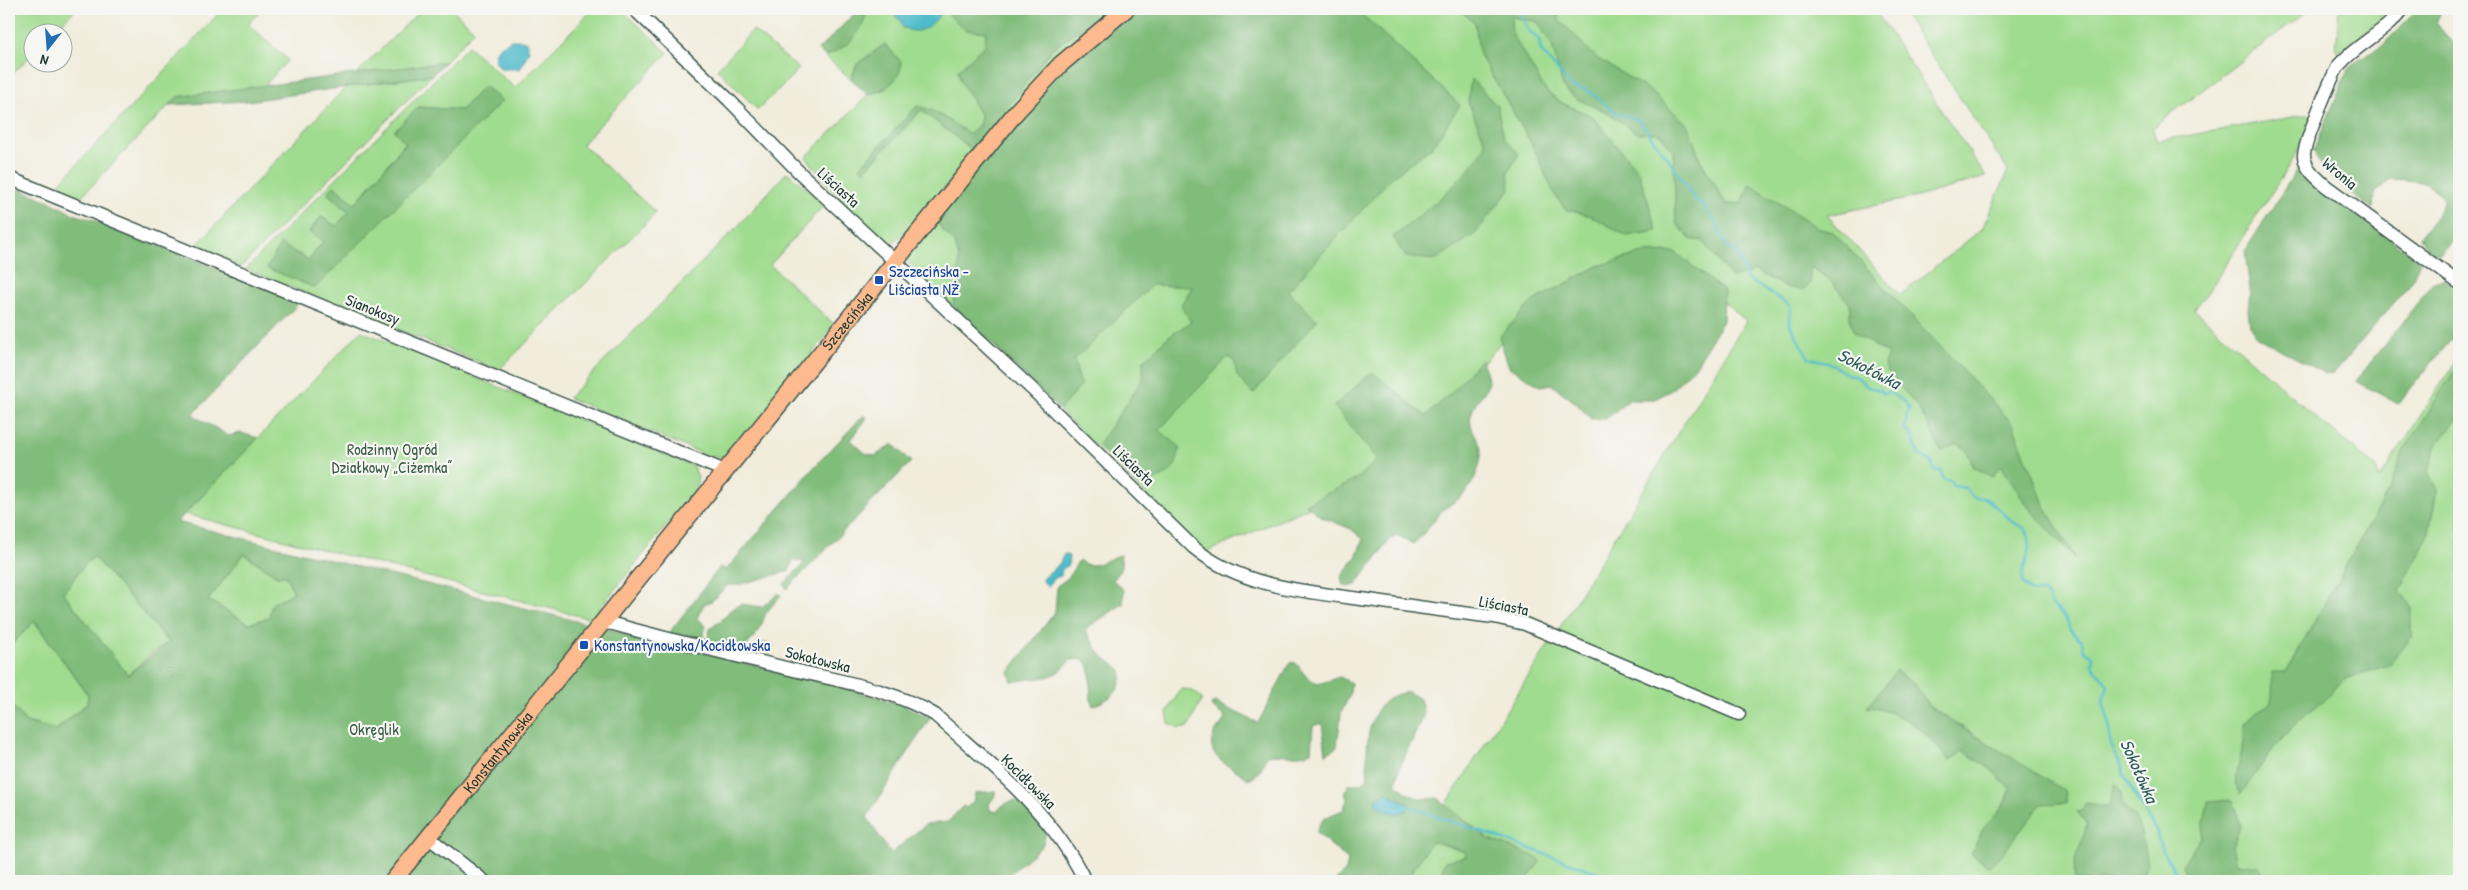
<svg xmlns="http://www.w3.org/2000/svg" width="2468" height="890" font-family="'Patrick Hand',sans-serif">
<style>
.green{fill:#a0dc8f;stroke:#608c62;fill-rule:evenodd}
.forest{fill:#80bc7a;stroke:#507c57;fill-rule:evenodd}
.water{fill:#4fbbcb;stroke:#377c80}
.lines{fill:none;stroke-linecap:round;stroke-linejoin:round}
.stream{stroke:#4fbbcb;stroke-width:2.5}
.minor-casing{stroke:#3e574d;stroke-width:15}
.major-casing{stroke:#3e574d;stroke-width:19}
.minor{stroke:#fff;stroke-width:12}
.major{stroke:#fcba8e;stroke-width:16}
.transit-dot{fill:#1a4fb4;stroke:#f6f6f2;stroke-width:2}
.labels{text-anchor:middle;stroke-width:4.5;stroke-linejoin:round;paint-order:stroke}
.street-label{font-size:16px;fill:#1f3d34;stroke:#f6f6f2}
.transit-label{font-size:16px;fill:#164399;stroke:#f6f6f2;text-anchor:start}
.park-label{font-size:16px;fill:#395d46;stroke:#f6f6f2}
.water-label{font-size:18px;font-style:italic;fill:#2b5c5a;stroke:#f6f6f2}
</style>
<rect width="100%" height="100%" fill="#f6f6f2"/>
<filter id="ink" filterUnits="userSpaceOnUse"><feTurbulence type="fractalNoise" baseFrequency=".02" numOctaves="2"/><feDisplacementMap in="SourceGraphic" scale="10" xChannelSelector="R" yChannelSelector="G"/><feConvolveMatrix kernelMatrix="1 2 1 2 8 2 1 2 1" color-interpolation-filters="sRGB"/></filter>
<filter id="wash" filterUnits="userSpaceOnUse"><feTurbulence type="fractalNoise" baseFrequency=".0096" numOctaves="4" result="noise"/><feDisplacementMap in="SourceGraphic" scale="20" xChannelSelector="R" yChannelSelector="G"/><feGaussianBlur stdDeviation="1.12" result="paint"/><feColorMatrix in="noise" values="0 0 0 0 0 0 0 0 0 0 0 0 0 0 0 0 0 1.4 0 .05"/><feComposite in="paint" operator="in"/></filter>
<g filter="url(#wash)">
<rect width="100%" height="100%" fill="#f1ecdb"/>
<g class="green">
<path d="M9,9H76L53,32H32V54L9,78Z"/>
<path d="M223,9H262L248,24L288,60L263,87L177,97L78,200L53,190Z"/>
<path d="M422,9H452L474,30L445,62L355,75Z"/>
<path d="M593,9H621L668,53L582,144L656,213L499,370L246,269L468,46L515,88ZM502,101L315,288L280,244L309,260L324,240L309,231L321,217L336,226L349,212L327,193L334,186L355,204L406,142L418,107L461,110Z"/>
<path d="M860,9H1874L1986,177L1917,197L1827,215L1900,295L1982,229L2008,171L1901,9H2310L2152,128L2157,141L2310,114L2312,117L2297,153L2207,294L2194,309L2314,416L2376,466L2379,480L2459,356V881H1397L1562,624L1746,321L1667,252L1532,307L1444,407L1358,486L1205,553L904,258L998,139L981,122L970,134L917,106L864,171L921,110L974,151L913,227L889,245L841,201L806,157L868,95L886,89L901,62L885,44L857,64L851,79L825,56C833,54 856,36 860,29C863,22 861,16 860,9Z"/>
<path d="M2339,9H2395L2339,52L2336,51Z"/>
<path d="M753,30L799,69L758,110L717,69Z"/>
<path d="M432,75L241,267L194,248L346,87Z"/>
<path d="M787,172L825,204L770,265L835,325L732,452L721,457L708,456L568,398L739,225Z"/>
<path d="M361,331L693,466L698,477L696,489L591,619L185,514Z"/>
<path d="M244,554L277,576L285,575L294,592L272,604L269,617L249,624L208,600Z"/>
<path d="M94,557L169,642L155,651L127,675L63,592L86,563Z"/>
<path d="M34,621L88,695L87,703L56,730L26,722L9,702V647Z"/>
<path d="M758,643L773,644L771,653L761,655L752,654L751,652Z"/>
<path d="M1181,689C1189,689 1198,692 1202,700L1188,727L1180,729L1169,723L1167,712Z"/>
</g>
<g class="forest">
<path d="M859,9H869C865,16 863,24 860,30C853,41 837,53 825,56L818,50Z"/>
<path d="M954,9H1109L1052,49L974,151L921,110L864,171L860,167L917,106L934,111L970,134L979,126L981,116L960,80L958,70L985,45L986,32L966,30L949,15Z"/>
<path d="M1136,9H1356L1460,105L1432,147L1392,177L1288,291L1317,320L1253,394L1237,376L1234,361L1228,357L1159,430L1180,447C1176,476 1166,474 1141,486L1098,445L1143,379V361L1169,336L1191,322L1181,305L1192,287L1152,285L1074,360L1081,386L1060,409L953,306C956,287 965,258 952,240C944,231 941,232 937,218L1051,84L1093,43Z"/>
<path d="M1459,9H1557L1559,20L1597,58L1649,90L1687,124L1700,159L1726,204L1742,203L1750,184L1820,229L1833,232L2013,424L2045,507L2076,559L2028,507L2001,465L1992,477L1974,467L1966,449L1957,444L1941,451C1932,433 1924,415 1911,399C1901,386 1893,380 1884,365L1888,354L1854,333L1850,320V304L1827,277L1810,267V283L1803,290L1785,287L1756,271L1732,278L1702,241L1690,239L1676,223L1673,150L1659,133H1636L1607,112L1577,99L1563,87L1552,46L1538,22L1511,17L1512,34L1546,91L1562,103L1592,116L1639,172L1657,231L1627,236L1591,216L1565,209L1555,195L1529,139L1480,56L1475,23Z"/>
<path d="M2418,9H2442L2436,23L2459,51V231L2442,253H2430L2420,237C2429,222 2440,216 2444,198C2427,180 2414,180 2390,179L2374,194L2373,209C2349,193 2327,178 2313,152L2348,69L2359,59L2381,47Z"/>
<path d="M885,44L901,62C902,81 884,90 868,95L851,79L857,64Z"/>
<path d="M445,62L432,75L248,101L169,105L177,97Z"/>
<path d="M1471,79L1497,106L1504,138L1519,154L1508,172L1510,189L1475,234L1435,260L1406,257L1393,237C1420,216 1473,174 1486,144L1468,102Z"/>
<path d="M484,86L502,101L315,288L267,268L280,244L309,260L324,241L309,232L321,217L336,226L349,212L327,193L334,186L355,204L406,143L394,131L418,107L461,110Z"/>
<path d="M2299,166L2316,185L2420,261L2411,283L2334,373L2325,374L2256,336L2250,326L2248,310L2250,290L2245,251Z"/>
<path d="M9,185L49,201L73,214L104,223L120,233L150,242L300,302L193,414C202,423 217,427 228,436L241,433L258,438L177,522L846,688L903,705L930,718L867,817L888,850L892,853L926,824L948,822L963,806L966,808L973,802L975,793L995,791V796L989,804L990,810L995,812C1020,787 1031,810 1047,830L1042,846L1001,881H496L478,867L466,881H9V702L26,722L56,730L87,704L88,695L35,621L9,647ZM244,554L277,576L285,575L294,592L272,604L269,617L249,624L208,600ZM94,557L169,642L128,675L63,593L86,563Z"/>
<path d="M1675,252L1724,291L1723,321L1695,367L1670,391L1653,400H1629L1606,419H1591L1576,403L1551,384L1540,386L1509,367L1499,337L1532,302L1598,266L1643,253Z"/>
<path d="M2445,279L2459,293V330L2398,404L2356,381L2433,283Z"/>
<path d="M1481,359C1498,396 1479,387 1471,415C1467,429 1481,438 1481,451C1482,464 1474,483 1465,493C1458,501 1448,505 1441,512C1431,523 1424,535 1413,544L1397,535L1389,541L1356,585L1348,587L1343,584L1341,577L1356,557L1363,539L1351,529L1322,517L1305,504L1355,480L1377,460L1334,406L1372,372L1426,416L1451,393Z"/>
<path d="M2459,363V417L2436,447L2428,472L2437,490L2428,537L2400,591L2412,607V637L2389,665L2344,679L2323,701L2300,719L2273,749L2241,794L2235,783L2244,741V724C2268,697 2274,720 2272,672H2286L2389,489L2403,452Z"/>
<path d="M864,415L867,418L851,440L865,453L875,456L893,444L911,462L787,589L784,584L805,562L793,560L789,571L737,585H728L712,601L704,604L697,618L706,626L701,644L670,635L672,629L720,567L726,570L817,464Z"/>
<path d="M1120,555C1123,566 1121,571 1113,580L1124,590L1123,604L1085,629L1100,654L1121,670C1123,692 1111,698 1093,706C1087,692 1094,676 1087,662L1080,659L1070,660C1054,683 1037,676 1012,682L1009,672L1055,612L1057,586L1068,578L1079,560C1091,572 1106,559 1120,555Z"/>
<path d="M779,593L781,595L766,613L759,631L747,645L746,653L706,644L710,629L725,617L729,611L741,604L762,607Z"/>
<path d="M1290,662L1296,663L1305,675L1318,684L1340,677L1351,683L1350,694L1341,713L1337,747L1326,754L1322,723L1313,726L1311,752C1296,759 1282,752 1267,755L1261,769L1253,778L1248,779C1234,766 1205,760 1213,737C1215,729 1223,725 1225,717L1212,707L1211,704L1215,702L1258,723Z"/>
<path d="M1896,671L1915,685L1930,707L2065,791L2067,803L2041,804L2004,852L1989,866L1971,854L1983,829L2002,808L2011,789L1989,768L1963,751L1949,761C1927,731 1905,712 1867,707Z"/>
<path d="M1408,692L1420,699L1424,714L1399,769L1396,783C1411,798 1417,800 1438,798L1487,838L1536,857L1540,862L1526,881H1469L1464,873H1444L1442,869L1445,861L1465,857V852L1432,841L1406,881H1335L1346,871L1348,860L1317,833C1317,818 1332,815 1343,810L1347,800L1345,791L1350,784H1361L1368,778C1365,744 1366,697 1408,692Z"/>
<path d="M2115,783L2122,793V805C2145,823 2140,839 2148,864L2139,881H2076C2069,869 2084,839 2087,823L2077,812L2081,811L2086,803L2109,807L2110,799Z"/>
<path d="M2232,800L2241,825L2232,847L2236,863L2259,866L2268,881H2244L2242,877L2222,873L2215,881H2188L2182,866L2201,837L2208,802Z"/>
</g>
<g class="water">
<path d="M893,9H943C939,18 926,32 914,31C909,31 908,28 903,28L900,20L892,13Z"/>
<path d="M511,40H522L527,42L529,52L519,69H501L494,59C496,45 501,47 511,40Z"/>
<path d="M1064,554L1069,556L1068,565L1061,570V576L1054,578L1048,586L1043,583L1042,579L1060,563Z"/>
<path d="M1386,792L1410,805L1407,810L1397,814L1380,808L1376,800Z"/>
</g>
<g class="lines">
<g class="stream">
<path d="M1518,9L1529,31L1539,39L1541,51L1571,86L1587,90L1618,114L1631,117L1639,121L1669,160L1695,200L1703,205L1714,220L1727,248L1737,252L1747,279L1790,305V325L1809,358L1828,362L1847,374L1857,377L1868,387L1881,390L1883,394L1889,392L1905,402L1910,409L1907,413L1905,429L1912,435L1918,454L1931,462L1934,470L1941,471L1943,479L1951,481L1953,486L1965,488L1974,498H1984L1988,500L2016,524L2026,529C2036,548 2020,566 2023,585L2033,592H2044L2047,595L2052,605L2065,617L2070,630L2082,641L2084,650L2093,656L2092,665L2108,685L2103,702L2109,722L2110,742L2128,783L2157,833L2163,851L2181,881"/>
<path d="M1407,806L1608,876L1638,881"/>
</g>
</g>
</g>
<g filter="url(#ink)">
<g class="lines">
<g class="minor-casing">
<g id="minor">
<path d="M634,9L729,100L799,172L1032,389L1193,547C1242,588 1309,592 1369,600C1410,606 1452,612 1494,617L1525,624L1739,714"/>
<path d="M2403,9C2386,32 2358,43 2340,64C2333,72 2303,146 2304,156C2305,169 2317,178 2326,186L2459,283"/>
<path d="M9,178L725,471"/>
<path d="M602,623L613,624C674,641 736,656 798,671C844,682 894,690 935,715C991,765 1052,812 1085,881"/>
<path d="M428,837L484,881"/>
</g>
</g>
<g class="major-casing">
<g id="major">
<path id="s1" d="M393,881L1017,111L1061,64L1126,9"/>
</g>
</g>
<use href="#minor" class="minor"/>
<use href="#major" class="major"/>
</g>
</g>
<g class="transit-dot">
<rect x="874" y="275" width="10" height="10" rx="2.5"/>
<rect x="579" y="640" width="10" height="10" rx="2.5"/>
</g>
<g class="labels">
<g class="street-label">
<text transform="translate(2340 173) rotate(40)" y="6">Wronia</text>
<text transform="translate(839 187) rotate(42)" y="6">Liściasta</text>
<text transform="translate(373 309) rotate(22)" y="6">Sianokosy</text>
<text dy="6" stroke="none"><textPath href="#s1" startOffset="721">Szczecińska</textPath></text>
<text transform="translate(1134 465) rotate(44)" y="6">Liściasta</text>
<text transform="translate(1504 605) rotate(11)" y="6">Liściasta</text>
<text transform="translate(818 659) rotate(14)" y="6">Sokołowska</text>
<text dy="6" stroke="none"><textPath href="#s1" startOffset="166">Konstantynowska</textPath></text>
<text transform="translate(1029 781) rotate(45)" y="6">Kocidłowska</text>
</g>
<g class="transit-label">
<text x="889" y="277">Szczecińska -<tspan x="889" dy="18">Liściasta NŻ</tspan></text>
<text x="594" y="651">Konstantynowska/Kocidłowska</text>
</g>
<g class="park-label">
<text x="392" y="455">Rodzinny Ogród<tspan x="392" dy="18">Działkowy „Ciżemka”</tspan></text>
<text x="374" y="735">Okręglik</text>
</g>
<g class="water-label">
<text transform="translate(1869 369) rotate(27)" y="6">Sokołówka</text>
<text transform="translate(2139 771) rotate(66)" y="6">Sokołówka</text>
</g>
</g>
<rect width="2468" height="890" fill="none" stroke="#f6f6f2" stroke-width="30"/>
<g transform="translate(48 48) rotate(197)"><circle r="24" fill="#f6f6f2" stroke="#a0aca6"/>
<path d="M0-4L9 19L0 12L-9 19Z" fill="#1f6fb2"/>
<text y="-8" font-size="14" font-weight="bold" text-anchor="middle" fill="#1f3d34">N</text>
</g>
</svg>
